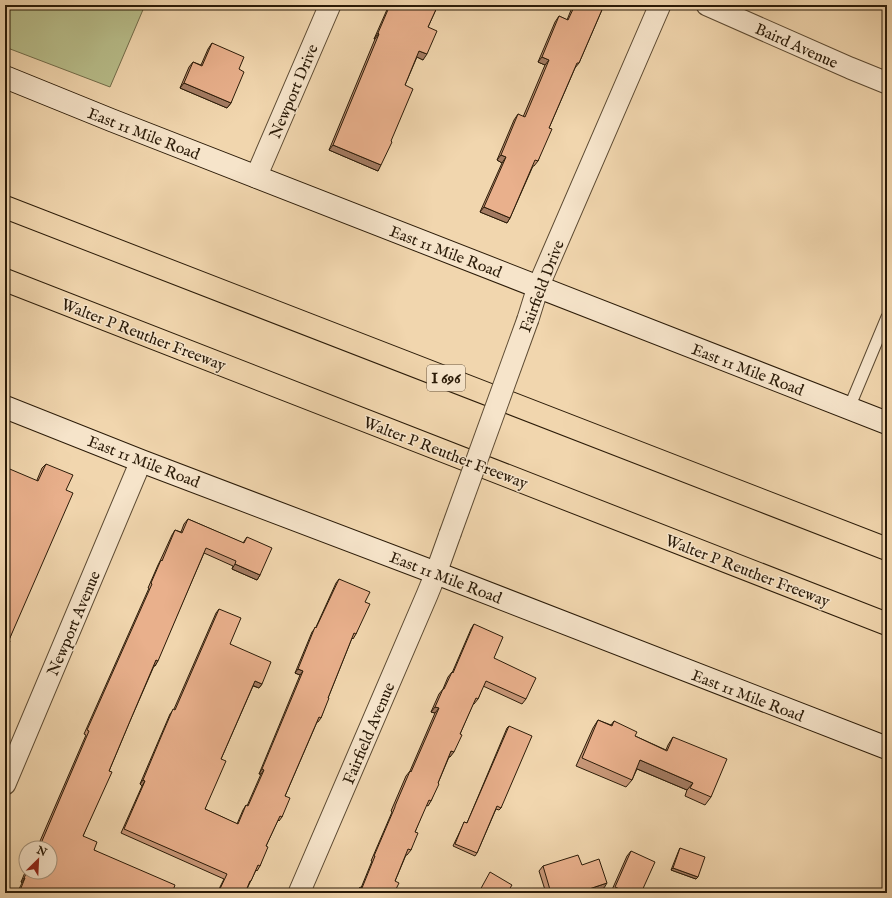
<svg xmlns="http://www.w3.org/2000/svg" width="892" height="898" font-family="'IM FELL English',serif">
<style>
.green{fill:#b8be8b;stroke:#726c4a}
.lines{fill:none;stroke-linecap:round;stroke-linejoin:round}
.lane-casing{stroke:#5c4a32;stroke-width:13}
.street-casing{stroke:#5c4a32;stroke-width:23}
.secondary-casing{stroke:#2b1b08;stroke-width:24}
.highway-casing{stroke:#2b1b08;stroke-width:24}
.lane{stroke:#f6e4ca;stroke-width:11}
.street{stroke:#f6e4ca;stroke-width:21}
.secondary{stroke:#f6e4ca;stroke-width:22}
.highway{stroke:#f1d6ae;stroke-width:22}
.street-bridge-casing{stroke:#5c4a32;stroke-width:23;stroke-linecap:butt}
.street-bridge{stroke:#f6e4ca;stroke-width:21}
.wall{fill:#c89778;stroke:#2b1b08}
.shaded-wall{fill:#a37b62;stroke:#2b1b08}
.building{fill:#e9b08c;stroke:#2b1b08}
.labels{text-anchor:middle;stroke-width:3;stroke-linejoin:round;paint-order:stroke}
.shield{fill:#f6e4ca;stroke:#685742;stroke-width:1}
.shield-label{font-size:15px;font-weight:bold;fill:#2b1b08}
.street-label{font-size:16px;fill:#2b1b08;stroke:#f6e4ca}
</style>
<rect width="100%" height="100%" fill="#f1d6ae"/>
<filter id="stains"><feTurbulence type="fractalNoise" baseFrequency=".005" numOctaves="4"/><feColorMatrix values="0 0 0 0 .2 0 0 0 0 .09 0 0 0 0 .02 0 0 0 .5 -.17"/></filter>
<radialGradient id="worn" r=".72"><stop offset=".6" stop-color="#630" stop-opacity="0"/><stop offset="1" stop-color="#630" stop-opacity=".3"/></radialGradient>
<path class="green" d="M5,5H145L110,87L5,47Z"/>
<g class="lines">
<g class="lane-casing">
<path id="lane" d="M849,408L887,317"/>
</g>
<g class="street-casing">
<g id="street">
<path d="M707,5L850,68L887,83"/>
<path d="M256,177L330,5"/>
<path d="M528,319L538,287L660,5"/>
<path d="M5,784L141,461"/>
<path d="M299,893L427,595L436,573L450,534"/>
</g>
</g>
<g class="secondary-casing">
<g id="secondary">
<path d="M5,77L111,120L887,423"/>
<path d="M5,407L141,461L436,573L887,748"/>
</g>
</g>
<g class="highway-casing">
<g id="highway">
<path d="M5,207L887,549"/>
<path d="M5,280L887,624"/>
</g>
</g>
<use href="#lane" class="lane"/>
<use href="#street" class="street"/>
<use href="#secondary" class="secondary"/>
<use href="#highway" class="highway"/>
<g class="street-bridge-casing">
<path id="street-bridge" d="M450,534L528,319"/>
</g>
<use href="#street-bridge" class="street-bridge"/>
</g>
<g class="wall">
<path d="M389,5H438L428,27L423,60L417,57L405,85L378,171L329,150L375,39H374Z"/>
<path d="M573,5H604L579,63L575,68L549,128L538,161L534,166H533L510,218L507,223L480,212L502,163L497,160L514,120L518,114L523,117L545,65L538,62L555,22L559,16L567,20Z"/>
<path d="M212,43L239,69L231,103L227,108L180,88L189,67L193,62L201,65L208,49Z"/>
<path d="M46,464L66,490L9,640L37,480L42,468Z"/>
<path d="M188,519L243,543L247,537L260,575L257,580L232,569L233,566L204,553L155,666H154L130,721L109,771L83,836L94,850L172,893H17L22,883L21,882L26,870V872H50V848H37L86,735L84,734L149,588H148L158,565L160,561L172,535L175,530L181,532L184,524Z"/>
<path d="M339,579L365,602L356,634L353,639L352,638L328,698L321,718L318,722H317L285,796L282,817L279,821L278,820L266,846L260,866L257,871L256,870L245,893H217L224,879L121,833L142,786L140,784L170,714L174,709L216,613L219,609L230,644L262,684L259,688L253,686L221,759L205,809L237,824L243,810L246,805L247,806L261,774H259L300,675L295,673L312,632L316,627L336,583Z"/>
<path d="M474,624L494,658L526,699L522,704L483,686L478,699L474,704H473L450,757H449L438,783L431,801L428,806L426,805L415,832L411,850L407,855H406L395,881L394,893H356L360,887L361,888L372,861H371L392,812L391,811L406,776L410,771L435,713L431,712L439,694L443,689L448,677L452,672V673L471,629Z"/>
<path d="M598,720L611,725L614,721L635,736L666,750L668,745L673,737L711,797L705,805L685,796L687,790L637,769L632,780L626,787L576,766L593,728Z"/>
<path d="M509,726L501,808L499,810L496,809L477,853L475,856L453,846L463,825L464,822L467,823L507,728Z"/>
<path d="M680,848L696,879L671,870L679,850Z"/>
<path d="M631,851L641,893H613L611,892L627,856Z"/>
<path d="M543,866L604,888L589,893H546L539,871Z"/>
</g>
<g class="shaded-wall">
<path d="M378,33L379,34L375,39H374Z"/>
<path d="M419,51L427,54L423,60L415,56Z"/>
<path d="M542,57L549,60L545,65L538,62Z"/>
<path d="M184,83L231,103L227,108L180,88Z"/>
<path d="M333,145L381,165L378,171L329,150Z"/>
<path d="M501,155L506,157L502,163L497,160Z"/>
<path d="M484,207L510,218L507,223L480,212Z"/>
<path d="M235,564L260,575L257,580L232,569Z"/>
<path d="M156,660L158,661L155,666L153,665Z"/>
<path d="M298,669L303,671L300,675L295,673Z"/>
<path d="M255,681L262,684L259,688L252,685Z"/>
<path d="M435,707L439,708L435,713L431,712Z"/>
<path d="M451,751L454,752L450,757L448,756Z"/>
<path d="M640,760L693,783L687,790L635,768Z"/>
<path d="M262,769L264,770L261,774H259Z"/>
<path d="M143,780L145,781L142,786L140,784Z"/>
<path d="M673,868L698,877L696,879L671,870Z"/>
<path d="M24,878H25L22,883L21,882Z"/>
<path d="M607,883L604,888L589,893H577Z"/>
</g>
<g class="building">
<path d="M390,5H438L428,27L437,31L427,54L419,51L405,85L413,89L391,141L392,142L381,165L333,145L379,34L378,33Z"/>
<path d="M575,5H604L579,63H577L549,128L552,129L538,161L535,160L510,218L484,207L506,157L501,155L518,114L525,117L549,60L542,57L559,16L568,20Z"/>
<path d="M212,43L244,57L239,69L244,72L231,103L184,83L193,62L202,66Z"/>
<path d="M46,464L73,475L66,490L73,493L9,640L10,641L5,652V467L38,481Z"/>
<path d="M188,519L244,543L247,537L272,548L260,575L235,564L236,561L206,548L158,661L156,660L130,721L109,771L112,772L83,836L97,842L94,850L175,885L172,893H19L25,878H24L27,872H50V848H39L89,731L87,730L152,584L151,583L161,560L162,561L175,530L182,533Z"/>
<path d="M339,579L370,592L365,602L370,604L356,634L354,633L328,698H329L321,718L319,717L285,796L290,798L282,817L280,816L266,846L268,847L260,866L258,865L251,881H250L245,893H218L227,874L124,829L145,781L143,780L161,737L173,709L175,710L219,609L241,618L230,644L271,662L262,684L255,681L221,759L226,761L205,809L238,824L246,805L248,806L264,770L262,769L303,671L298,669L315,627L316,628Z"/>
<path d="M474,624L503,637L494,658L536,678L526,699L486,681L478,699L476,698L460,734L462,735L454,752L451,751L438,783L439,784L431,801L429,800L415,832L418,833L411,850L408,849L395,881L399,883L394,893H357L360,887L362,888L375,856H374L395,807V806L410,771L411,772L439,708L435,707L443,689H444L452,672L453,673Z"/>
<path d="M598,720L612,726L614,721L637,732L635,736L667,751L673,737L727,759L711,797L690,788L693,783L640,760L632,780L582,758Z"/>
<path d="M509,726L532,736L501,808L497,806L477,853L455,844L464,822L467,823Z"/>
<path d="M680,848L705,857L698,877L673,868Z"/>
<path d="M631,851L655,862L641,893H629L615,887Z"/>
<path d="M578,855L582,865L599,859L607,883L577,893H551L543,866Z"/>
<path d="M490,872L512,885L507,893H482L479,892Z"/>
</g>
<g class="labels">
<rect class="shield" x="427" y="365" width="38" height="26" rx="3"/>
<g class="shield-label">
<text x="446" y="383">I 696</text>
</g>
<g class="street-label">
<text transform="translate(797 45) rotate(24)" y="6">Baird Avenue</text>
<text transform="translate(293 91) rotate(-67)" y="6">Newport Drive</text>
<text transform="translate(144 133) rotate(21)" y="6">East 11 Mile Road</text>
<text transform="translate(446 251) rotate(21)" y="6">East 11 Mile Road</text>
<text transform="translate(541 286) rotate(-69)" y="6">Fairfield Drive</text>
<text transform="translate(144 334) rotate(21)" y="6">Walter P Reuther Freeway</text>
<text transform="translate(748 369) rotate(21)" y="6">East 11 Mile Road</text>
<text transform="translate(446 452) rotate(21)" y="6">Walter P Reuther Freeway</text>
<text transform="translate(144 461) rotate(21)" y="6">East 11 Mile Road</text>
<text transform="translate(748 570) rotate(21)" y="6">Walter P Reuther Freeway</text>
<text transform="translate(446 577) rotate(21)" y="6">East 11 Mile Road</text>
<text transform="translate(73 623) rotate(-67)" y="6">Newport Avenue</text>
<text transform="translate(748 695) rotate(21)" y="6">East 11 Mile Road</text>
<text transform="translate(368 733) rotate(-67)" y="6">Fairfield Avenue</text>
</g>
</g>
<rect width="892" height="898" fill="none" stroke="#f1d6ae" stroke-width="20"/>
<rect x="6" y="6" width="880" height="886" fill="none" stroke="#2b1b08" stroke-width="2"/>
<rect x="10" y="10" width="872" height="878" fill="none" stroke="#2b1b08"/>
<g transform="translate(38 860) rotate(24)"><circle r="19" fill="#f6e4ca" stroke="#a5947c"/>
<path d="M0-3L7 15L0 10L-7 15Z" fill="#8f2418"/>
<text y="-6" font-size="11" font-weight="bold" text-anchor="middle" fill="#2b1b08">N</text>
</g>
<rect width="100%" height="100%" filter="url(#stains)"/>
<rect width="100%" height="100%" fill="url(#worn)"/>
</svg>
